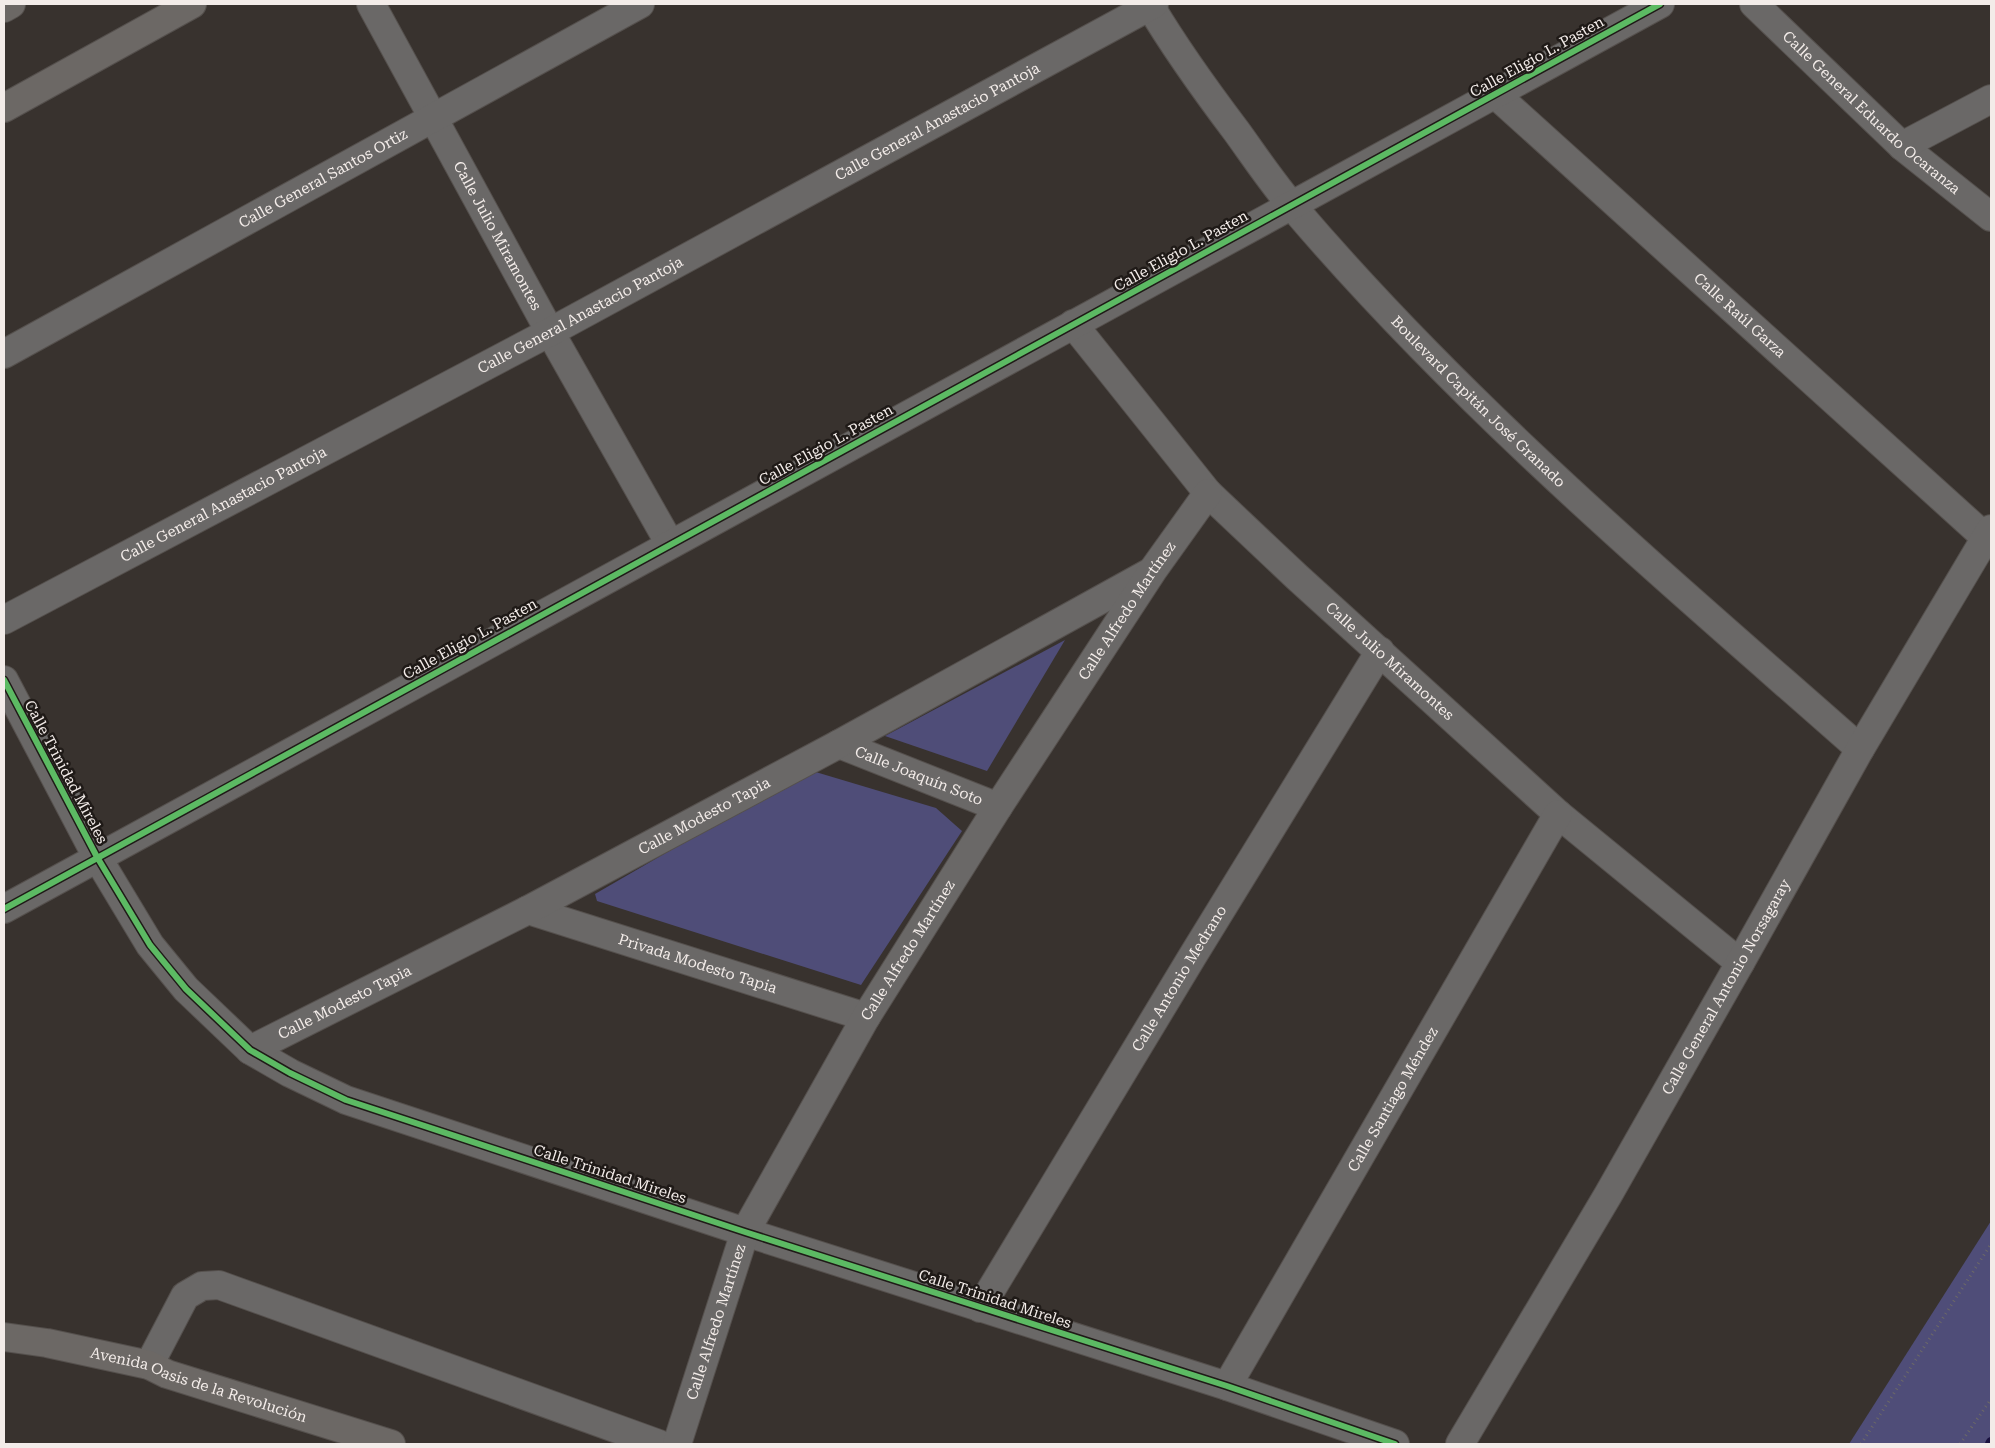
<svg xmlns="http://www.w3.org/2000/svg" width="1995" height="1448" font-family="'Roboto Serif',serif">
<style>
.green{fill:#4f4d78}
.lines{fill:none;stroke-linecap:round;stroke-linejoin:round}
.stream{stroke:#1b123f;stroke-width:10}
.minor-casing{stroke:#55504d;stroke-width:30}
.major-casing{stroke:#55504d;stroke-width:30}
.path{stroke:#6c6967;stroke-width:3;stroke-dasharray:1 4;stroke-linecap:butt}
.minor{stroke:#6a6867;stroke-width:28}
.major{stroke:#6c6865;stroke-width:28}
.cycleway-casing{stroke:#1f1a17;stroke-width:9}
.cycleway{stroke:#5cba63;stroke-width:6}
.labels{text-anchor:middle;stroke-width:5;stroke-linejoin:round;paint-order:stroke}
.street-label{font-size:15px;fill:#f3ece9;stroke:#1f1a17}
</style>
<rect width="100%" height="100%" fill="#38322e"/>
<g class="green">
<path d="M1065,640L987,771L885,736Z"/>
<path d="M809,770L936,808L962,831L861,985L597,901L595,894Z"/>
<path d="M1991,1221V1444H1849Z"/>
</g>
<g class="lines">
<path class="stream" d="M1990,1444L1991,1442"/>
<g class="minor-casing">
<g id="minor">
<path id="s1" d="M371,4L550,332L670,544"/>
<path id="s2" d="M1149,4C1175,48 1206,91 1237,132C1255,157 1273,184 1293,207C1464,408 1663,575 1860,749"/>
<path id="s3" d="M1754,4L1902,146L1991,217"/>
<path id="s4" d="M1495,94L1985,537"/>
<path d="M1902,146L1991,99"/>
<path id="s5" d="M1073,324L1208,493L1297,577L1558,814L1740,963"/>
<path id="s6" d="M4,354L640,4"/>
<path id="s7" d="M4,620L550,332L1154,4"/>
<path d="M4,680L97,857L150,945L186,989L250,1050L290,1073L346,1100L745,1232L1227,1386L1395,1444"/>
<path id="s8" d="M839,744L998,807"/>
<path d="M4,909L1660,4"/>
<path id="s9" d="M528,910L866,1017"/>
<path id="s10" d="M250,1050L528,910L839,744L1149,573"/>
<path id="s11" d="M980,1308L1192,957L1380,651"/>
<path d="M149,1365L185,1296L202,1286L219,1285L659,1444"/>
<path id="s12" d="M1227,1386L1558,814"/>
<path id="s13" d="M677,1444L745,1232L866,1017L998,807L1153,570L1208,493"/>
<path id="s14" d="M1460,1444L1608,1195L1740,963L1860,749L1991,529"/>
</g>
</g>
<g class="major-casing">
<g id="major">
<path d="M4,8L11,4"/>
<path d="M4,108L192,4"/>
<path id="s15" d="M4,1337L47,1343L149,1365L167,1374L391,1444"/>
</g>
</g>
<g class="path">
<path d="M1861,1444L1991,1244"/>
<path d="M1960,1444L1991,1399"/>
</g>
<use href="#minor" class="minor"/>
<use href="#major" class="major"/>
<g class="cycleway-casing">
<g id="cycleway">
<path d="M4,680L97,857L150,945L186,989L250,1050L290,1073L346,1100L745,1232L1227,1386L1395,1444"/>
<path d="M4,909L1660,4"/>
</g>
</g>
<use href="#cycleway" class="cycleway"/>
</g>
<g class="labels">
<g class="street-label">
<text transform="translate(1537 57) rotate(-29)" y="5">Calle Eligio L. Pasten</text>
<text dy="5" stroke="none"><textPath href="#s3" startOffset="160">Calle General Eduardo Ocaranza</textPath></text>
<text dy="5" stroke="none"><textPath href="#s7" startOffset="1058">Calle General Anastacio Pantoja</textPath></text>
<text dy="5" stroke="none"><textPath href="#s6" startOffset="364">Calle General Santos Ortiz</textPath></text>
<text dy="5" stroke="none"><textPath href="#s1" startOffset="264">Calle Julio Miramontes</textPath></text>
<text transform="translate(1181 251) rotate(-29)" y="5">Calle Eligio L. Pasten</text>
<text dy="5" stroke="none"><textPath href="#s7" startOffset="652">Calle General Anastacio Pantoja</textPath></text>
<text dy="5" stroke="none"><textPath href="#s4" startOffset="330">Calle Raúl Garza</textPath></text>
<text dy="5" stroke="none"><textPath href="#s2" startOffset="518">Boulevard Capitán José Granado</textPath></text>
<text transform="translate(826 445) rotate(-29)" y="5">Calle Eligio L. Pasten</text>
<text dy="5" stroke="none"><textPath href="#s7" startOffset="248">Calle General Anastacio Pantoja</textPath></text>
<text dy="5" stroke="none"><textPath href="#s13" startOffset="952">Calle Alfredo Martínez</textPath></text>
<text transform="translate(470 639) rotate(-29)" y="5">Calle Eligio L. Pasten</text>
<text dy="5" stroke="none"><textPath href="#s5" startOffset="464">Calle Julio Miramontes</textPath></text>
<text transform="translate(66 772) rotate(62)" y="5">Calle Trinidad Mireles</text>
<text dy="5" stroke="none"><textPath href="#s8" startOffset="86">Calle Joaquín Soto</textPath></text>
<text dy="5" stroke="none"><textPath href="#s10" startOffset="511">Calle Modesto Tapia</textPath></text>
<text dy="5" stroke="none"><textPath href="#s13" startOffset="548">Calle Alfredo Martínez</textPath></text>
<text dy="5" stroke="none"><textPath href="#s9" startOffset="178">Privada Modesto Tapia</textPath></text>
<text dy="5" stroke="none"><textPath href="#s11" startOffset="385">Calle Antonio Medrano</textPath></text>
<text dy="5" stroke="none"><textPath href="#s14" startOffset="529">Calle General Antonio Norsagaray</textPath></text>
<text dy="5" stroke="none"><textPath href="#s10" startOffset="106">Calle Modesto Tapia</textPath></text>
<text dy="5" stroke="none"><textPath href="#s12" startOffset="331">Calle Santiago Méndez</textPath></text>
<text transform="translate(610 1174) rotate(18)" y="5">Calle Trinidad Mireles</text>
<text transform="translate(995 1299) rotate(18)" y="5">Calle Trinidad Mireles</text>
<text dy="5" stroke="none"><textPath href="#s13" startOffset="128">Calle Alfredo Martínez</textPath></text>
<text dy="5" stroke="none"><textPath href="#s15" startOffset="201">Avenida Oasis de la Revolución</textPath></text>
</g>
</g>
<rect width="1995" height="1448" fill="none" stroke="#f3ece9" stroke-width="10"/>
</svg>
